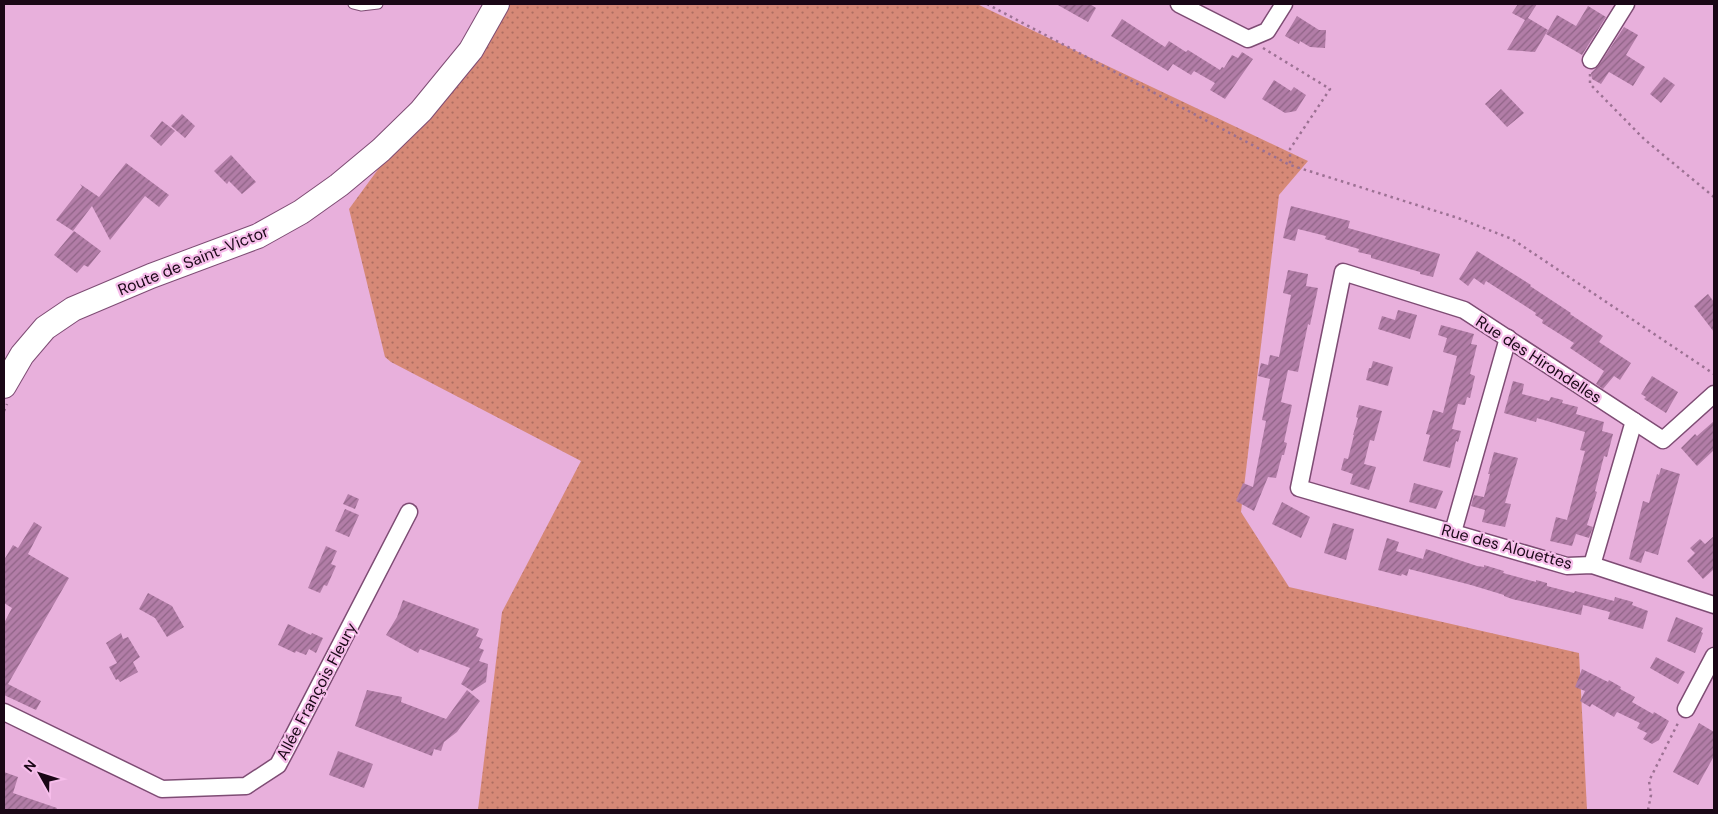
<svg xmlns="http://www.w3.org/2000/svg" width="1718" height="814" font-family="'DM Sans',sans-serif">
<style>
.grass{fill:url(#grass-dots)}
.building{fill:url(#building-hatch)}
.lines{fill:none;stroke-linecap:round;stroke-linejoin:round}
.service-casing{stroke:#7e4c74;stroke-width:11}
.minor-casing{stroke:#7e4c74;stroke-width:19}
.secondary-casing{stroke:#7e4c74;stroke-width:26}
.path{stroke:#9c7193;stroke-width:2.5;stroke-dasharray:2.5 4;stroke-linecap:butt}
.service{stroke:#fff;stroke-width:9}
.minor{stroke:#fff;stroke-width:16}
.secondary{stroke:#fff;stroke-width:24}
.labels{text-anchor:middle;stroke-width:4.5;stroke-linejoin:round;paint-order:stroke}
.street-label{font-size:16px;fill:#1a0716;stroke:#f6bdea}
</style>
<defs>
<pattern id="grass-dots" width="8" height="8" patternUnits="userSpaceOnUse" patternTransform="scale(1.25)"><rect width="8" height="8" fill="#d68977"/><path d="M2 2h.1M6 6h.1" fill="none" stroke="#ad6e61" stroke-width="1.8" stroke-linecap="round"/></pattern>
<pattern id="building-hatch" width="6" height="6" patternUnits="userSpaceOnUse" patternTransform="scale(1.25)"><rect width="6" height="6" fill="#b27da7"/><path d="M-1 1l2-2M0 6l6-6M5 7l2-2" fill="none" stroke="#906487"/></pattern>
</defs>
<rect width="100%" height="100%" fill="#e8b0dc"/>
<path class="grass" d="M499,4H977L1308,161L1279,195L1241,512L1289,587L1579,653L1587,810H478L502,612L581,461L391,362L385,357L349,209Z"/>
<g class="building">
<path d="M1056,4H1090L1096,8L1088,22Z"/>
<path d="M1518,4H1537L1528,18L1548,30L1535,52L1507,50L1525,20L1512,13Z"/>
<path d="M1588,6L1606,17L1582,55L1546,34L1557,15L1576,26Z"/>
<path d="M1297,16L1319,30H1326L1325,48L1310,47L1300,41L1299,44L1285,36Z"/>
<path d="M1122,19L1165,47L1169,41L1186,52L1188,50L1220,70L1222,67L1224,68L1232,55L1238,58L1242,52L1253,59L1225,99L1210,90L1215,83L1194,71L1191,75L1173,64L1168,71L1111,36Z"/>
<path d="M1624,27L1638,35L1626,55L1645,67L1633,86L1609,72L1601,84L1592,79L1591,73L1599,65Z"/>
<path d="M1664,77L1675,85L1661,103L1650,94Z"/>
<path d="M1274,80L1291,91L1294,87L1306,95L1296,111L1285,113L1262,99Z"/>
<path d="M1501,89L1524,113L1507,127L1485,104Z"/>
<path d="M182,114L195,126L185,138L171,126Z"/>
<path d="M162,121L175,131L161,146L150,136Z"/>
<path d="M231,155L256,182L242,194L229,181L227,184L214,171Z"/>
<path d="M126,163L169,195L159,207L145,196L110,240L92,206L73,231L56,220L82,187L80,184L99,197Z"/>
<path d="M1291,206L1350,221L1348,228L1440,254L1433,277L1420,274V272L1371,258V255L1358,252L1359,249L1325,239L1326,236L1298,229L1295,241L1283,238Z"/>
<path d="M74,231L101,251L88,267L84,265L77,273L54,255Z"/>
<path d="M1477,251L1531,285L1530,286L1571,313L1570,314L1603,336L1599,342L1631,363L1620,380L1614,376L1603,389L1596,384L1604,371L1570,348L1574,343L1542,323L1543,320L1535,315L1536,313L1486,281L1484,285L1474,278L1468,286L1459,279Z"/>
<path d="M1288,270L1308,274L1306,286L1318,288L1310,325L1308,324L1298,372L1288,370L1281,402L1292,405L1284,442L1287,443L1284,455H1282L1276,478L1268,477L1254,511L1236,501L1243,483L1253,487L1266,421L1262,420L1270,379L1258,376L1261,363L1268,365L1270,355L1279,357L1291,295L1283,293Z"/>
<path d="M1708,294L1714,302V332L1694,306Z"/>
<path d="M1398,310L1417,315L1410,339L1378,329L1382,316L1395,320Z"/>
<path d="M1441,325L1474,334L1471,344L1477,345L1470,374L1475,376L1470,398L1467,397L1465,405L1458,404L1452,429L1461,431L1458,442L1456,441L1450,468L1423,461L1430,435L1426,434L1433,410L1443,413L1457,356L1443,352L1447,338L1438,335Z"/>
<path d="M1373,361L1393,367L1388,386L1366,380L1369,368H1371Z"/>
<path d="M1652,376L1678,392L1666,413L1644,399L1646,397L1641,394Z"/>
<path d="M1513,381L1524,384L1522,394L1549,401L1551,397L1563,400L1562,403L1578,407L1576,414L1604,422L1602,431L1613,434L1607,457L1604,456L1595,491L1597,492L1587,525L1593,527L1589,538L1576,534L1572,546L1550,541L1556,517L1567,520L1585,451L1580,450L1585,432L1537,418L1536,422L1504,413Z"/>
<path d="M1359,405L1382,411L1374,441L1370,440L1364,464L1376,467L1369,490L1350,484L1353,474L1341,470L1344,458L1348,459L1354,435H1353L1358,418L1356,417Z"/>
<path d="M1714,421V450L1697,466L1681,448L1695,434L1697,436Z"/>
<path d="M1494,452L1518,458L1505,503L1511,504L1505,527L1482,522L1485,510L1471,506L1474,495L1484,497L1490,474H1488Z"/>
<path d="M1661,468L1680,474L1658,555L1645,551L1641,563L1629,559L1643,501L1649,503L1657,474L1659,475Z"/>
<path d="M1414,483L1443,491L1436,509L1409,502Z"/>
<path d="M348,494L359,499L355,509L343,504Z"/>
<path d="M1282,502L1310,517L1301,538L1272,524Z"/>
<path d="M345,509L359,515L349,537L335,531Z"/>
<path d="M34,522L42,527L28,554L69,578L8,684L41,701L36,710L4,695V623L12,608L4,603V560L13,545L18,548Z"/>
<path d="M1333,523L1354,529L1346,560L1324,553Z"/>
<path d="M1714,536V569L1703,579L1687,561L1695,553L1690,548L1700,539L1705,544Z"/>
<path d="M1387,538L1399,542L1396,551L1423,559L1426,549L1477,566L1484,567V565L1504,571L1503,573L1536,582V580L1547,583V586L1574,593L1575,591L1614,601L1615,597L1633,602L1632,605L1648,611L1643,629L1608,619L1610,612L1583,605L1581,615L1512,599L1504,596V595L1471,585L1409,569L1407,576L1402,574L1401,576L1378,570Z"/>
<path d="M326,546L337,551L331,564L336,566L327,586L324,585L320,593L308,588Z"/>
<path d="M148,593L172,606L184,627L167,637L155,618L139,609Z"/>
<path d="M403,600L479,629L476,636L483,639L479,648L484,650L479,661L488,664L486,682L472,691L461,684L470,668L420,649L418,653L386,635L397,617Z"/>
<path d="M1676,617L1703,628L1701,632L1703,633L1695,653L1667,641Z"/>
<path d="M288,624L311,635L312,633L323,638L316,653L309,649L306,655L296,651L295,653L278,645Z"/>
<path d="M121,633L123,639L128,637L140,657L133,662L138,672L120,682L118,679L116,680L109,667L117,663L106,643Z"/>
<path d="M1656,657L1685,672L1678,684L1650,668Z"/>
<path d="M1582,669L1608,682L1609,680L1621,687L1620,689L1635,697L1632,702L1653,714L1654,712L1669,721L1659,740L1652,744L1643,739L1647,733L1637,728L1640,723L1617,712L1614,717L1592,704L1590,707L1580,701L1585,691L1575,687Z"/>
<path d="M367,690L402,697L401,702L446,719L467,690L480,701L457,732L444,742L441,751L434,749L432,756L355,726Z"/>
<path d="M1699,723L1714,732V756L1698,785L1673,772Z"/>
<path d="M338,751L373,764L364,788L329,775Z"/>
<path d="M4,772L18,777L13,793L57,808L56,810H4Z"/>
</g>
<g class="lines">
<g class="service-casing">
<path id="service" d="M353,4L361,6L378,4"/>
</g>
<g class="minor-casing">
<g id="minor">
<path d="M1179,4L1248,39L1267,31L1284,4"/>
<path d="M1591,60L1626,4"/>
<path d="M1714,394L1663,440L1464,310L1343,272L1299,488L1567,566L1592,565L1714,605"/>
<path d="M1453,532L1508,338"/>
<path d="M1592,565L1634,421"/>
<path d="M1686,709L1714,656"/>
<path d="M4,712L162,789L246,786L278,765L287,748L409,512"/>
</g>
</g>
<g class="secondary-casing">
<path id="secondary" d="M4,386L22,355L45,328L73,309L151,276L258,236L301,212L339,185L381,150L421,111L471,50L497,4"/>
</g>
<g class="path">
<path d="M987,4L1290,165L1458,218L1512,239L1714,374"/>
<path d="M1263,48L1330,89L1290,149V165"/>
<path d="M1590,74V84L1644,139L1714,197"/>
<path d="M4,411L7,404"/>
<path d="M1648,810L1651,795L1649,781L1679,721"/>
</g>
<use href="#service" class="service"/>
<use href="#minor" class="minor"/>
<use href="#secondary" class="secondary"/>
</g>
<g class="labels">
<g class="street-label">
<text transform="translate(193 260) rotate(-22)" y="6">Route de Saint-Victor</text>
<text transform="translate(1539 359) rotate(33)" y="6">Rue des Hirondelles</text>
<text transform="translate(1507 546) rotate(15)" y="6">Rue des Alouettes</text>
<text transform="translate(316 691) rotate(-62)" y="6">Allée François Fleury</text>
</g>
</g>
<rect width="1718" height="814" fill="none" stroke="#1a0716" stroke-width="10"/>
<g transform="translate(40 774) rotate(309)" stroke="#f6bdea" stroke-width="4" paint-order="stroke">
<path d="M0-4L9 19L0 12L-9 19Z" fill="#1a0716"/>
<text y="-8" font-size="14" font-weight="bold" text-anchor="middle" fill="#1a0716">N</text>
</g>
</svg>
